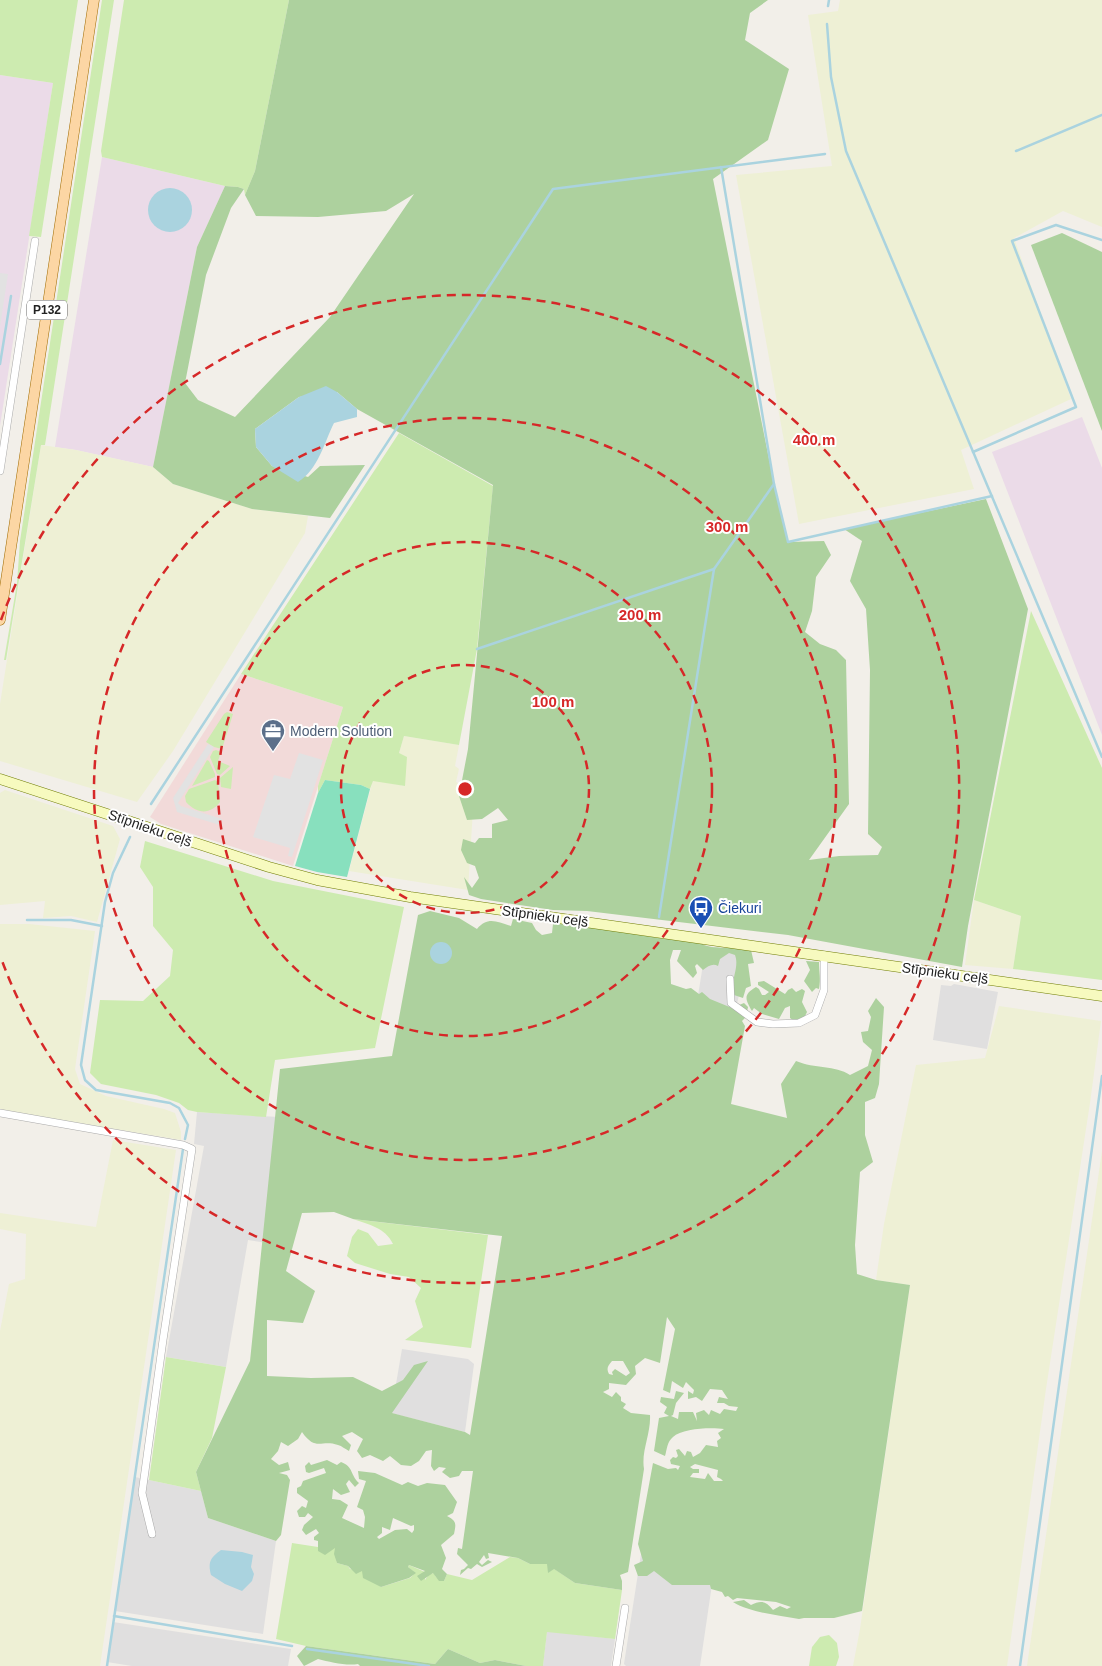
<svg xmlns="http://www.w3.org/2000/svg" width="1102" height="1666" font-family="Helvetica,sans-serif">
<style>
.residential{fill:#e0dfdf}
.commercial{fill:#f2dad9}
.industrial{fill:#ebdbe8}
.farmland{fill:#eef0d5}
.grass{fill:#cdebb0}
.forest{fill:#add19e;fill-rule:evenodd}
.pitch{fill:#88e0be}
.parking{fill:#e2e2e2}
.water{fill:#aad3df}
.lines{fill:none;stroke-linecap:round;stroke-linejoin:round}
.stream{stroke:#aad3df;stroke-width:2.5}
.minor-casing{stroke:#a9a9a9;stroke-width:8}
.secondary-casing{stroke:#707d05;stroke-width:11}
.primary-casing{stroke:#a06b00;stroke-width:11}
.minor{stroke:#fff;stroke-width:7}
.secondary{stroke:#f7fabf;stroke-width:10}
.primary{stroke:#fcd6a4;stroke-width:10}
.ring{fill:none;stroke:#d62828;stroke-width:2.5;stroke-dasharray:9 6}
.labels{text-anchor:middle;stroke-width:4;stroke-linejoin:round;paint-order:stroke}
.shield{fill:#fff;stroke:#646464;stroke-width:1}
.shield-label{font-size:12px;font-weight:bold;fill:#222}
.service-label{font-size:14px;fill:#4e5e75;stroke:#fff;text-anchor:start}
.street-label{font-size:14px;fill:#222;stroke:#fff}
.transit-label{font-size:14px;fill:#164399;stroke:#fff;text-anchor:start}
.centre{fill:#d62828;stroke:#fff;stroke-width:2.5}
.ring-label{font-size:15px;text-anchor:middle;font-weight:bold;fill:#d62828;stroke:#fff;stroke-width:4;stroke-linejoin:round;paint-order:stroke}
</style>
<rect width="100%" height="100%" fill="#f2efe9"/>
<g class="residential">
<path d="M706,946L749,953L735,1012L696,1008Z"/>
<path d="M954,984L998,992L987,1049L933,1040L941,985L951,986Z"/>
<path d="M197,1112L294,1118L274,1244L248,1240L226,1367L166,1357L204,1146L194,1144Z"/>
<path d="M402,1349L468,1359L474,1364L465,1432L391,1413Z"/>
<path d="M135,1477L201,1491L208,1518L276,1541L263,1634L115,1611Z"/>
<path d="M641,1554L715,1564L700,1666H626L624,1664Z"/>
<path d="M113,1622L291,1649L288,1666H132L107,1662Z"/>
<path d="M547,1631L615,1639L611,1666H543Z"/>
</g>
<path class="commercial" d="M241,674L343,707L293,866L161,824L150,817Z"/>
<g class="industrial">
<path d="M0,75L53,83L0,426Z"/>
<path d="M102,157L225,186L197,247L153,467L76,450L55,447Z"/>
<path d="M1082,417L1102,468V735L992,452Z"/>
</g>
<g class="farmland">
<path d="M840,0H1102V227L1063,211L1014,238L1071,399L961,450L974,489L799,524L736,175L832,166L808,15L838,11Z"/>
<path d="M41,445L76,450L153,467L173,484L252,509L308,516L305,533L173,751L137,802L0,761V704Z"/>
<path d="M404,736L459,745L455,766L459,769L456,782L474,793L468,890L349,871L373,780L405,786L399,753Z"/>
<path d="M5,790L113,826L120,839L97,922L71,916L43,918L45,901L0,905V793Z"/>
<path d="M974,900L1021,916L1013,969L965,965Z"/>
<path d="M0,924H29L95,931L75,1069L80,1084L106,1096L164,1109L175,1113L181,1132V1140L0,1110Z"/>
<path d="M999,1006L1101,1021L1090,1103L1046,1389L1007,1666H853L860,1629L910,1285L876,1280L884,1224L916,1065L985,1058Z"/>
<path d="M113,1140L176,1150L100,1666H0V1331L9,1284L25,1279L26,1234L0,1229V1213L96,1227Z"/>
<path d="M1102,1151V1666H1027Z"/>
</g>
<g class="grass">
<path d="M0,0H78L41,237L29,236L53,83L0,75Z"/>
<path d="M102,0H114L45,445H41L6,660H4L17,583L20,541Z"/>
<path d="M124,0H289L255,171L245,195L244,189L238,187L225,186L102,157L101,151Z"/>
<path d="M399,433L493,486L477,649L459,745L404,736L399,753L407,757L405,786L373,781L370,789L361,785L325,780L318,793V786L343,707L241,674Z"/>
<path d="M1031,611L1102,768V980L1013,969L1021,916L974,900Z"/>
<path d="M227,712L233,714L222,749L214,747L206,742L224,714Z"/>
<path d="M216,750L221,752L218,761L230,766L220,775L217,774L210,757L213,751Z"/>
<path d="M207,760L209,761L215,774V777L192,786Z"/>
<path d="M233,767L231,789L221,787L220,778Z"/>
<path d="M215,780L218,782L220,802C210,815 197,814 186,802L185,796L189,789Z"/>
<path d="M145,841L273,881L404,907L375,1048L275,1060L266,1117L197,1112L188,1110L179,1103L156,1095L101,1084L90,1073L100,1000L143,1001L170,976L173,950L153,926V887L140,867Z"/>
<path d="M353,1219L488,1235L471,1348L405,1340L423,1327L415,1301L421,1288L409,1277L390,1274L355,1263L347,1256L352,1237L358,1229L368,1233L378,1246L393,1244C385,1227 369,1225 353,1219Z"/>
<path d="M166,1357L226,1367L212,1438L196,1472L201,1491L149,1480Z"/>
<path d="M292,1543L318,1547V1551L335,1547L337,1563L348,1566L350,1569L363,1571L381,1587L410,1578L415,1573L408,1567L409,1565L425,1572V1580L429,1574L434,1573L436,1577L444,1581L447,1574L472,1580L510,1557L518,1558L530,1564H547L575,1583L622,1590L615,1639L547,1632L543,1666H526L495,1660L480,1663L448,1649L435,1664L306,1646L276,1639Z"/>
<path d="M829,1635L837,1643L839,1657L836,1666H809L812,1647L820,1637Z"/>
</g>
<g class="forest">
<path d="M289,0H768L750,13L745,40L789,69L768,140L713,179L774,484L788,542L824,541L831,555L816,577L812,611L805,632L820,644L836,650L846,660L849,804L809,860L839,856L878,855L882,847L868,834L870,670L866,609L850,581L862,541L844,529L986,499L1028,609L968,926L962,967L788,935L587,911L553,910L481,899L469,895L464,877L472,888L479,878L475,866L467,863L461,850L463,839L475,843L479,838H492V824L508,820L498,808L482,819L467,820L459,796L468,749L493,485L357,409L337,392L299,397L255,429L256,447L272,466L308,477L320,466L365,465L330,518L252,509L173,484L153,467L197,247L225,186L238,187L244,189L231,208L206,275L185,383L198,400L235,417L330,317L414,194L386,211L318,217L256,216L245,195L255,171Z"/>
<path d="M1062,233L1102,252V431L1031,245Z"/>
<path d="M430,911L459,918L477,929C488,916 497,922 511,926L513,919L532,923L536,930L542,935L552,933L553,924H560L605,929L665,939L679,937L698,940L704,945L711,947L726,948L731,945L751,950L754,963L748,964L751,986L746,988L743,998L734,995C729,982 740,968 735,955L729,953L720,959L718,966C713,963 708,966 703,970L697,964L695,966L697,973L693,978L677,961L681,950H673L670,960L671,984L686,989L691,988L699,994L702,992L710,999L732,1008L744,1003L748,1007L746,1017L742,1021L745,1026L731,1104L787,1118L781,1084L796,1061C815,1069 835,1065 850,1075L868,1066L872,1050L863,1042L861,1032L868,1031L871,1017L868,1011L876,998L884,1007L879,1084L875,1098L865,1102V1135L873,1162L860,1172L855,1245L857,1274L876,1280L910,1285L862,1611L834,1618H804L799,1619C778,1615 751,1613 733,1602L744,1600L751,1605C761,1600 766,1601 773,1610L780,1606L787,1609L791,1607L776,1602L737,1598L733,1600L728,1596L725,1597L722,1592L711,1589L710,1585H672L654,1571L647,1576H638L634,1565L643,1561L638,1544L653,1463L668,1469L676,1468L678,1470L680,1466L671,1464L670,1460L673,1457L676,1458L678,1456L676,1450L679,1449L685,1456L687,1451L691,1452L693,1457L700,1453L706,1445L718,1447L717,1441L721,1438L718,1433L724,1429C712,1427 682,1428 673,1437C667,1442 667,1449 665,1456L654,1451L659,1418L669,1416L664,1413L667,1407L660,1402L661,1397L674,1399L676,1391L684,1393L676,1403L673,1415L671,1416L678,1419L679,1412H693L697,1421L696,1413L704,1410L709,1415L711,1410L720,1414L724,1409L736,1411L738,1407L729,1406L724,1403H717L719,1397L728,1399L722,1390L710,1389L702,1401L696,1397L688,1399V1391L693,1394L694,1390L686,1382L683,1388L672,1381L670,1393L663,1390L675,1329L667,1317L660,1363L645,1358L635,1366L636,1374L626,1385L609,1383V1389L603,1392L612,1397L616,1392L621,1397V1401L626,1404L623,1408L631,1413L650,1415C651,1434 641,1451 644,1469L628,1572L620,1575L622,1581V1590L575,1583L554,1569L548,1573L547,1564H530L518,1558L488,1553L489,1558L486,1559L484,1555L479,1562L482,1565L488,1560L492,1562L482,1567L477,1564L471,1569L468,1568L460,1575L461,1570L464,1569L468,1565L457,1554L458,1548L462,1549L473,1471H462L459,1476L450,1478L442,1472L446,1468L439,1467L434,1471L431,1466L432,1450L426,1451L419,1461L411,1466L401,1465L390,1456L383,1461L370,1455L362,1458L357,1451L363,1439L352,1432L342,1436L351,1445L349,1451C345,1449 342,1446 338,1445C321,1439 316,1452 302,1432L298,1439L288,1446L281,1442L278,1451L271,1459L279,1465L288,1462L290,1470L279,1473L287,1475L290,1480L281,1535L276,1541L208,1518L196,1472L250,1361L280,1069L392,1056L418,915ZM334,1212L353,1219L502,1236L470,1435L465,1432L392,1413L428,1361L414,1365L403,1380L382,1391L353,1377L311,1378L267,1376V1320L303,1323L315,1291L286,1271L302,1213ZM612,1361H623L630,1373L626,1376L615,1369L612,1372L613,1375L609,1374C606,1368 608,1366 612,1361ZM695,1464L718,1470L717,1477L721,1479L723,1481H714L708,1473L705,1479L690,1477L693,1473H699V1469H693L690,1467Z"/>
<path d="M806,961L819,962C819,973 821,978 819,989L816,988L812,992L804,981L810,970Z"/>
<path d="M764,981L785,994L788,990L792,988L796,992L802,989L805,991L802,1002L807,1012L804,1018L794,1021L790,1018V1006L785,1008L779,1019L762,1014L754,1008L752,1011C746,1000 742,995 756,987L759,989L762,995H765L769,992L758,985V982Z"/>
<path d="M327,1460L337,1465L341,1462C354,1467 350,1475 359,1483L355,1487L349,1480L346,1484L350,1492L341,1495L333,1489L332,1499L340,1500L348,1505L342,1518L364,1528L365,1517L363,1510L357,1507L366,1481L359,1479L358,1471L375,1473L402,1485L408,1482L418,1486L427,1483L445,1485L457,1502L453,1513L447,1516C457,1521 456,1524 454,1534L441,1545L446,1558L442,1569L447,1574L444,1581H439L433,1573L421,1581L417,1576L425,1571L409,1565L408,1567L416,1573L409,1578L381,1587L363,1578L362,1571L356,1574L348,1566L337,1563L334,1554L335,1548L325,1555L318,1551V1541L314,1540V1537L319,1533L316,1529L306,1535L302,1530L304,1525L313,1517L308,1513L305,1517H299L297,1511L302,1506L306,1508L308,1501L297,1493V1488L301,1486L303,1481L326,1473L324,1468L309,1473L306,1472L305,1466L309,1462L311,1465ZM393,1518L411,1526L414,1525V1530L412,1533L407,1529L395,1530L379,1539L377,1537L382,1533V1527L390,1530Z"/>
<path d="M306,1646L435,1664L448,1649L480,1663L495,1660L526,1666H360L358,1664C346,1666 330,1662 318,1659L304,1666L297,1656Z"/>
</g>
<path class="pitch" d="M325,780L361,785L370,789L347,877L317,872L295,866L318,793Z"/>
<g class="parking">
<path d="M0,273L8,274L0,327Z"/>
<path d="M208,744L214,747L178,803L181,806L222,819L220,825L177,812L173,798Z"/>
<path d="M299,753L323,760L292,857L288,856L290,848L253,837L274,775L290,779Z"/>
</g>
<g class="water">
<circle cx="170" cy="210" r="22"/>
<path d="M326,386L337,392L357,409V417L334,423C324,443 318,470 298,482L272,466L256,447L255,429L299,397Z"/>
<circle cx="441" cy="953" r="11"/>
<path d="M221,1550L242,1552L253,1555L251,1567L254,1574L252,1581L242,1591L225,1584L211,1575C208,1562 210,1558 221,1550Z"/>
</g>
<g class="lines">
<g class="stream">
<path d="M828,6L829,0"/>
<path d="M827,24L831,77L846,151L1102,757"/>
<path d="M1016,151L1102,115"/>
<path d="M721,167L774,484L788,542L992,496"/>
<path d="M0,364L11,296"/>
<path d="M973,452L1076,407L1012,241L1056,225L1102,240"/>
<path d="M477,649L714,569"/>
<path d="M151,804L553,189L825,154"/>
<path d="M130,837L113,873L105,902L81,1065L85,1080L96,1090L170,1103L179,1108L188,1125L185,1139"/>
<path d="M659,917L714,569L774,484"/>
<path d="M27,920H71L102,926"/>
<path d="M114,1616L292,1646"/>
<path d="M307,1649L429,1666"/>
<path d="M107,1666L183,1149"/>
<path d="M1020,1666L1102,1076"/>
</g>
<g class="minor-casing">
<g id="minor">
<path d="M0,471L35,241"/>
<path d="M730,979L731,1003L757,1022L773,1024L799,1023L815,1015L824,990V955"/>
<path d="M0,1113L183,1145L192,1149L163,1340L142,1493L152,1534"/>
<path d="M616,1666L625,1608"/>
</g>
</g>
<g class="secondary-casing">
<path id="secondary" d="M0,779L269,867L317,880L410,897L1102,996"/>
</g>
<g class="primary-casing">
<path id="primary" d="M0,620L94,0"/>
</g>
<use href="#minor" class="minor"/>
<use href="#secondary" class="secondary"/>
<use href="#primary" class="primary"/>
</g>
<g class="ring">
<circle cx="465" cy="789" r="124"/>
<circle cx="465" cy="789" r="247"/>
<circle cx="465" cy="789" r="371"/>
<path d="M1 620A494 494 0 1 1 1 958"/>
</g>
<defs>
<g id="office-pin" transform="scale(1.25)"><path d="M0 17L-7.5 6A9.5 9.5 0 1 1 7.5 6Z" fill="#5c6f8a" stroke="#fff"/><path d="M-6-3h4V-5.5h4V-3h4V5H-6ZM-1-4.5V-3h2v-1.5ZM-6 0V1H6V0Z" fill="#fff"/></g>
<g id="bus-pin" transform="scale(1.25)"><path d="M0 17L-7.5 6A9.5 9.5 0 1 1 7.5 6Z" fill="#1a4fb4" stroke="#fff"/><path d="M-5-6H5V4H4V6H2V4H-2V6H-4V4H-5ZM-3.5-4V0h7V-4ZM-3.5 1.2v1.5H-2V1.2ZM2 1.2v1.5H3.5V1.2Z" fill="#fff"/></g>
</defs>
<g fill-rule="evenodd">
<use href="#office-pin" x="273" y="731"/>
<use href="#bus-pin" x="701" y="908"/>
</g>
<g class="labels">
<rect class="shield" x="27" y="300.5" width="40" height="19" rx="4"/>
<g class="shield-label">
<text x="47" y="314">P132</text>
</g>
<g class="service-label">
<text x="290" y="736">Modern Solution</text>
</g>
<g class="street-label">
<text transform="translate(150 828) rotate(19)" y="5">Stīpnieku ceļš</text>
<text transform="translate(545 916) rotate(8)" y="5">Stīpnieku ceļš</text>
<text transform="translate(945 973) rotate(8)" y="5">Stīpnieku ceļš</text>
</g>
<g class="transit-label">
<text x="718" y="913">Čiekuri</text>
</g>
</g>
<circle cx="465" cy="789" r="8" class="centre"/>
<g class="ring-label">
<text x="814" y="445">400 m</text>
<text x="727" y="532">300 m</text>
<text x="640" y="620">200 m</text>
<text x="553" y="707">100 m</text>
</g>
</svg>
